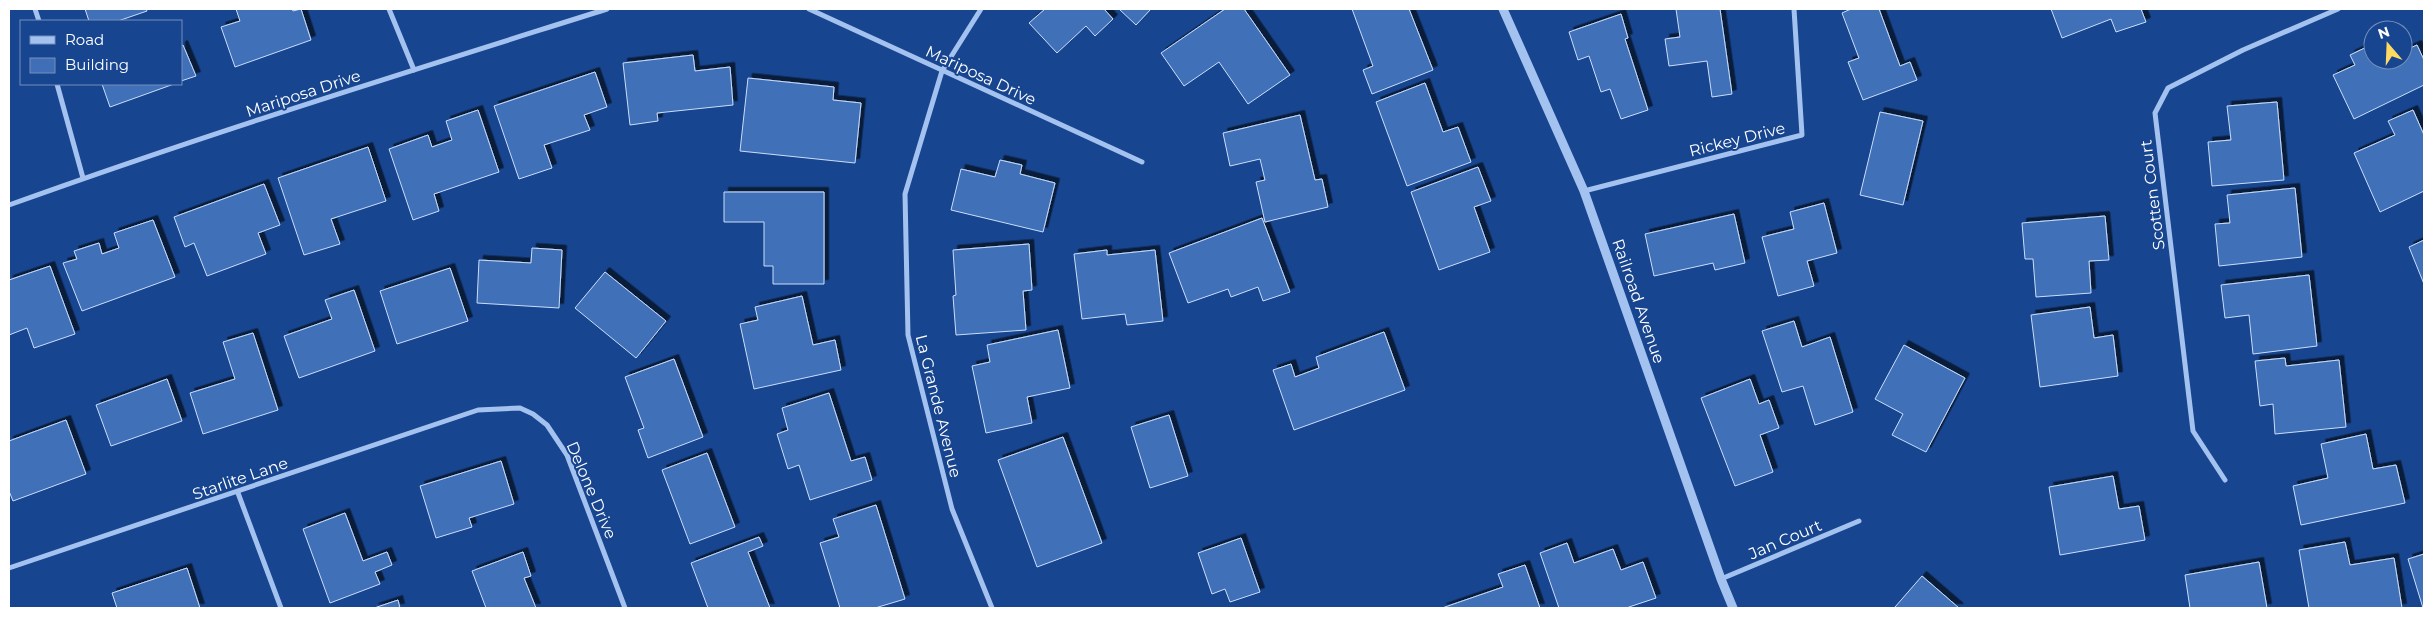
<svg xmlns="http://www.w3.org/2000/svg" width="2433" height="617" font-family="Montserrat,sans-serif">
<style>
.building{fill:#406fb7;stroke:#cadefb;filter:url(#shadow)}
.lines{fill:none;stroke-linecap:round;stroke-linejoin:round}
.minor{stroke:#a4c2ef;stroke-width:5}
.tertiary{stroke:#a4c2ef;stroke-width:9}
.labels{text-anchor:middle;stroke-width:4;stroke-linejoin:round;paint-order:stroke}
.street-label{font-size:16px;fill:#fff;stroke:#17458f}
</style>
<defs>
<filter id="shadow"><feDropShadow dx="4.5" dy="-4.5" stdDeviation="0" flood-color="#0009"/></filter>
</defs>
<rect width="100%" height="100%" fill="#17458f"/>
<g class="building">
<path d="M85,9H146L147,11L118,21H89Z"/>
<path d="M236,9H292L293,11L301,9L311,40L235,67L221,27L240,21Z"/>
<path d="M1045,9H1104L1113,19L1095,36L1086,26L1057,53L1029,23Z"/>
<path d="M1119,9H1151L1136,25Z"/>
<path d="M1225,9H1244L1290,75L1248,104L1219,62L1184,86L1161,53Z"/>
<path d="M1352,9H1409L1433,70L1372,94L1363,70L1373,66Z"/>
<path d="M1676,9H1720L1732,94L1712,97L1707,61L1669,66L1665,39L1680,37Z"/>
<path d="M1851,9H1879L1900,66L1910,62L1917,80L1863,100L1848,62L1859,58L1842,13Z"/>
<path d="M2051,9H2141L2146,22L2116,32L2111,19L2062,38Z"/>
<path d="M1621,14L1628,38L1625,39L1648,110L1621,119L1610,89L1601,92L1589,56L1578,60L1569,32Z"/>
<path d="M2373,44V60H2403V51L2417,45L2424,60V85L2354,119L2333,75L2355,65L2350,55Z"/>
<path d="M183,45L196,76L181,81V46Z"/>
<path d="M693,55L695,71L730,67L733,105L657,113L658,121L630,125L623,63Z"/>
<path d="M595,72L607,107L584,115L590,130L544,145L552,168L519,179L494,106Z"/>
<path d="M748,78L834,87L833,100L861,103L855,163L740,151Z"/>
<path d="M1425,83L1443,132L1458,127L1471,162L1407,186L1376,102Z"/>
<path d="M102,84H174L110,107Z"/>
<path d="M2277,102L2284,180L2212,186L2208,142L2231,140L2227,106Z"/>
<path d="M478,110L499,172L434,194L439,211L413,220L389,149L428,135L432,147L452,140L446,121Z"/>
<path d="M2413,110L2424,135V191L2380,212L2354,153L2395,135L2388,121Z"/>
<path d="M1880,112L1923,121L1903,205L1860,195Z"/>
<path d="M1300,115L1315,180L1322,179L1328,207L1265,222L1256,182L1265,180L1260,159L1230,166L1223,133Z"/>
<path d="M368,147L386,201L331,219L340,244L304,255L278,178Z"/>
<path d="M1000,160L1022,165L1020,174L1055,183L1043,232L951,210L961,169L995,177Z"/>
<path d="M1478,167L1491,201L1474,207L1490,252L1439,270L1411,192Z"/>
<path d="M264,184L280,225L258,233L266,254L207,276L194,243L185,247L174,217Z"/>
<path d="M2295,188L2302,257L2219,266L2215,224L2230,223L2227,195Z"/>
<path d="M724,192H824V284H773V266H764V222H724Z"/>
<path d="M1824,203L1837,253L1807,261L1814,286L1778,296L1762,237L1794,229L1790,212Z"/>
<path d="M1734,214L1745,263L1715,270L1713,263L1654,276L1645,234Z"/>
<path d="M2105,216L2109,260L2089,261L2091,293L2036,297L2033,259H2025L2022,223Z"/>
<path d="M1262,218L1290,292L1263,301L1258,287L1231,297L1228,289L1188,303L1169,253Z"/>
<path d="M153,220L175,277L82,311L63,263L77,259L74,251L99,243L102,254L119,248L114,233Z"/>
<path d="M2424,240V284L2409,247Z"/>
<path d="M1029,244L1032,290L1023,291L1026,330L956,335L953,296L956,295L953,250Z"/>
<path d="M532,248L562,250L559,308L477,303L479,260L531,263Z"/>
<path d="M1107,250V255L1155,250L1163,321L1127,325L1125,314L1082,319L1074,254Z"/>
<path d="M50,266L75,334L34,348L27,328L9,335V280Z"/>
<path d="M450,268L468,321L397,344L380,291Z"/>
<path d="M605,272L666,321L636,358L575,308Z"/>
<path d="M2309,275L2317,346L2253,354L2249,315L2225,318L2221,285Z"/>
<path d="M354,290L375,351L299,378L284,336L332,319L325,300Z"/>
<path d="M802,296L813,345L835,340L841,370L754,389L740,324L758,320L755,307Z"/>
<path d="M2090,307L2094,338L2113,335L2118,376L2040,387L2031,315Z"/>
<path d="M1794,321L1802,347L1830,337L1853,412L1815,425L1803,386L1782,392L1762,331Z"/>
<path d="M1058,330L1070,388L1027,397L1032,423L986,433L972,366L990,362L987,345Z"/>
<path d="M1384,332L1405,390L1294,430L1273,370L1291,364L1295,377L1319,368L1316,357Z"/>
<path d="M253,333L278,410L203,434L190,393L235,379L223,342Z"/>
<path d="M1904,345L1965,378L1926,452L1892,435L1903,414L1875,399Z"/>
<path d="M2285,358L2286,366L2339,360L2346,427L2275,434L2273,404L2260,406L2255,361Z"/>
<path d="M674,359L703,437L648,458L638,430L644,428L625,377Z"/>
<path d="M167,379L182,421L111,446L96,405Z"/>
<path d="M1750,379L1759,404L1769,400L1779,428L1760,435L1773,472L1735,486L1701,398Z"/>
<path d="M829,393L851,461L865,457L872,480L810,500L799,465L788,469L777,434L788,430L782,408Z"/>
<path d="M1169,415L1188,476L1150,488L1131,427Z"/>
<path d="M66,420L86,474L13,501L9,491V441Z"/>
<path d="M2366,434L2373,469L2396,465L2405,503L2301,525L2293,486L2328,478L2321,444Z"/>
<path d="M1063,437L1102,543L1037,567L998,460Z"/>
<path d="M707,453L735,527L690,544L662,470Z"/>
<path d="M501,461L514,504L469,518L472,527L436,538L420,486Z"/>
<path d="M2113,476L2119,509L2139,506L2145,540L2060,555L2049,487Z"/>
<path d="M876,505L905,599L875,608H840L820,543L839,537L833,519Z"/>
<path d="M345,513L363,561L387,552L392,565L375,572L380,584L330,603L303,529Z"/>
<path d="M759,537L763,546L748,552L770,608H708L691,563Z"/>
<path d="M1241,538L1260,592L1230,602L1225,589L1212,594L1198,553Z"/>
<path d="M2345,542L2350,565L2394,558L2402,608H2309L2299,550Z"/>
<path d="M1567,543L1574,563L1613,549L1621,570L1643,562L1656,598L1626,608H1559L1540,553Z"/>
<path d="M523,552L531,576L524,578L536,608H486L472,571Z"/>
<path d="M2424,554V608H2423L2408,559Z"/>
<path d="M2259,562L2267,608H2190L2185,575Z"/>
<path d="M1525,565L1540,608H1442L1503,587L1498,574Z"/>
<path d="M187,568L200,608H117L112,593Z"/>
<path d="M1922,576L1959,608H1897L1895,607Z"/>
<path d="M398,600L400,608H374Z"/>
</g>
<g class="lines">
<g class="minor">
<path d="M35,9L39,21"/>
<path d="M389,9L414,70"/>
<path d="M809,9L1142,162"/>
<path d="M981,9L942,71L905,194L908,335L952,509L992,608"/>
<path d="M57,84L83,178"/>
<path d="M1584,191L1802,135L1794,9"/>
<path d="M9,205C206,134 407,72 607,9"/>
<path d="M2225,480L2193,431L2155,113L2168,88L2243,50L2338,9"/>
<path d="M238,493L281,608"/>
<path d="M9,568L478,410L520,408L533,414L547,425L567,455L625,608"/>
<path d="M1721,579L1859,521"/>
</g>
<path class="tertiary" d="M1503,9L1584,191L1721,579L1733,608"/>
</g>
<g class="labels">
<g class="street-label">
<text transform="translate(981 75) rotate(25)" y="6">Mariposa Drive</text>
<text transform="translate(303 93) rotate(-18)" y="6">Mariposa Drive</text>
<text transform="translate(1737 139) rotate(-14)" y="6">Rickey Drive</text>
<text transform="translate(2152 195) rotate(-97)" y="6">Scotten Court</text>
<text transform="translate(1639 301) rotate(71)" y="6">Railroad Avenue</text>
<text transform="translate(939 406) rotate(76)" y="6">La Grande Avenue</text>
<text transform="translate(240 478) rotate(-19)" y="6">Starlite Lane</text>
<text transform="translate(592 490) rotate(67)" y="6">Delone Drive</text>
<text transform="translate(1785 539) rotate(-23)" y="6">Jan Court</text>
</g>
</g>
<rect width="2433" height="617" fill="none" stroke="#ffffff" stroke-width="20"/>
<rect x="20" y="20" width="162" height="65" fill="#17458f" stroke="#748fbc"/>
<rect x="30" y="36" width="25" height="8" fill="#a4c2ef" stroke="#748fbc"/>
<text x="65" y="45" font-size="15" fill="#ffffff">Road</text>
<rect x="30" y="58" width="25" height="15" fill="#406fb7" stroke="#748fbc"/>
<text x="65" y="70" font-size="15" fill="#ffffff">Building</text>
<g transform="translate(2388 45) rotate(341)"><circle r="24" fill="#17458f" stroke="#748fbc"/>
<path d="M0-4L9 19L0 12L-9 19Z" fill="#ffda62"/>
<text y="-8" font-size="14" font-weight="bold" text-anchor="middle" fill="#ffffff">N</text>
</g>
</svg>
